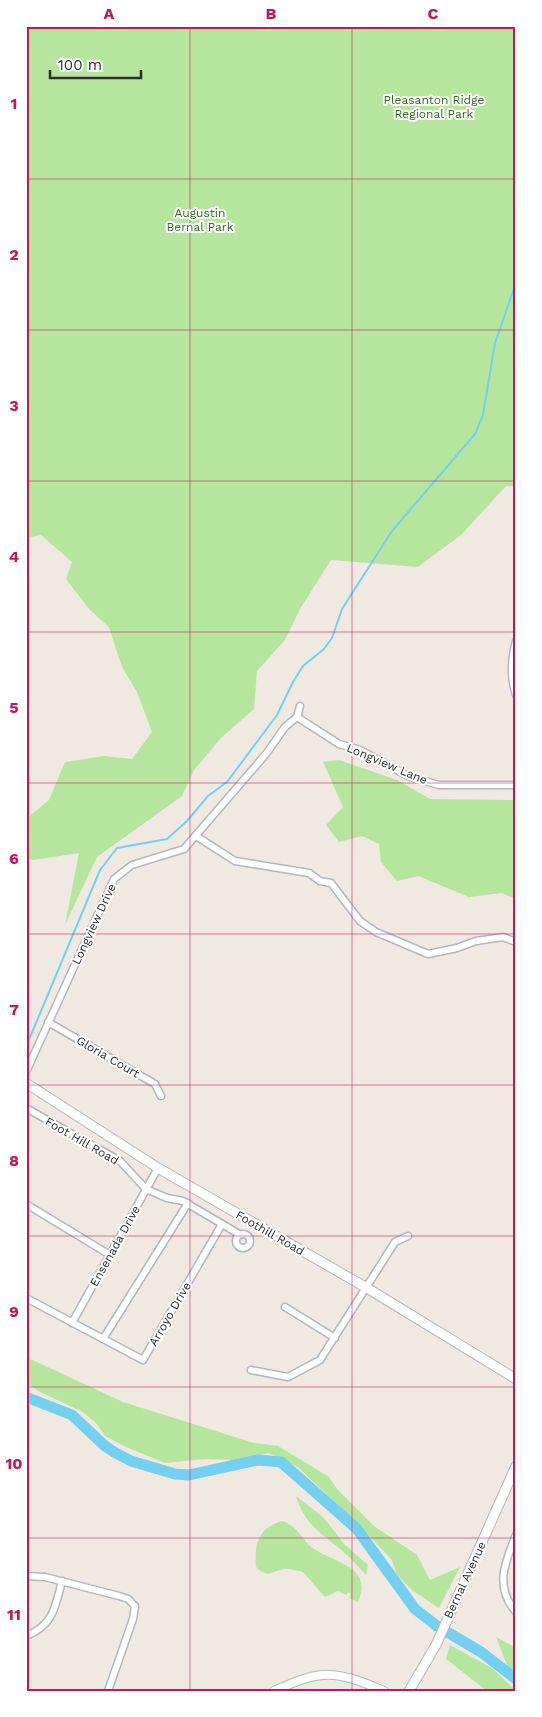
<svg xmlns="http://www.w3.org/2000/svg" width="542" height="1717" font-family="'Work Sans',sans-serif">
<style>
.green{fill:#b6e59e}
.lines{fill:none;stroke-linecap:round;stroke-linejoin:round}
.stream{stroke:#75cff0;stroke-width:2}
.river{stroke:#75cff0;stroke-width:11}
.minor-casing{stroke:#b4b7c1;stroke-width:9}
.tertiary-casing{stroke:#b4b7c1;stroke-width:10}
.secondary-casing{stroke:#b4b7c1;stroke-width:11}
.minor{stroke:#fff;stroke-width:6}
.tertiary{stroke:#fff;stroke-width:8}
.secondary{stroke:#fff;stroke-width:9}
.grid{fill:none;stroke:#c2185b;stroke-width:1;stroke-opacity:0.55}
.labels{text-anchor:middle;stroke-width:4;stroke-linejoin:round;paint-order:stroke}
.park-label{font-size:12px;fill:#2c6e1b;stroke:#fff}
.street-label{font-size:12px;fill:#2e2e2e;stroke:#fff}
.neatline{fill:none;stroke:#c2185b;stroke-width:2}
.grid-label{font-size:16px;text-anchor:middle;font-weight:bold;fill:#c2185b}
</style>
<rect width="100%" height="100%" fill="#efe9e1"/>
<g class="green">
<path d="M26,26H516V486H506L461,535L418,567L331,560L300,609L285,640L257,671L254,709L221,738L194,770L182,796L97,857L65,925L79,853L33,860L26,858V819L49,800L65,762L104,756L132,759L152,732L137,692L122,667L109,627L90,610L66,579L72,562L41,535L26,538Z"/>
<path d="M339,760L397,780L430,799L516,800V899L502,893L469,897L418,876L397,881L381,862L379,844L362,836L339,842L326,825L343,807L323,762Z"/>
<path d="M26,1357L123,1402L254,1443L278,1446L329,1477L337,1489L374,1526L417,1555L430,1580L460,1567L439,1608L413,1591L397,1575L392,1560L361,1527L298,1467L269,1453L239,1460L205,1459L165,1463L126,1447L105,1436L96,1423L83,1412L38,1391L26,1382Z"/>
<path d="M296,1496L324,1518L345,1545L368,1565L366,1575C359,1568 354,1561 347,1555C324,1534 306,1528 296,1496Z"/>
<path d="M282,1521C296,1526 299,1534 308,1544C327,1563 375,1563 358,1602L349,1598L351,1594L348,1592L346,1595L338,1591L325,1597L303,1572C298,1571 292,1569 286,1569C271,1570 270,1580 256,1567C254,1542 259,1528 282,1521Z"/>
<path d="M496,1637L516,1648V1673L507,1665Z"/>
<path d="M450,1645L492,1668L516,1691H487L446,1659Z"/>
</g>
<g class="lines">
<path class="stream" d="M26,1047L100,870L117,848L167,839L187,821L208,796L227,782L277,715L293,682L303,666L324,649L332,638L342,609L392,531L475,434L483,415L495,343L516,283"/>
<path class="river" d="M26,1397L72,1415L105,1446L114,1452L131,1461L175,1474L189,1475L258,1460L281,1462L357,1529L415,1609L437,1626L481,1652L516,1679"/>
<g class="minor-casing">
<g id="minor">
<path d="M516,641C511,660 510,676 516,695"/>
<path d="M297,717L339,744L360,750L408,776L439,785H516"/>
<path d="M196,836L235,861L309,873L320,881L331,883L360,921L376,932L428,954L457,948L476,941L503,937L516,942"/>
<path d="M48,1022L155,1084L161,1096"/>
<path d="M26,1072L114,879L132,865L184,849L266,754L285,727L297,717L300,706"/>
<path d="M26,1108L120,1161L146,1189L167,1198L183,1201L239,1234"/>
<path d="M26,1204L110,1255"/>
<circle cx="243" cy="1241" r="7"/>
<path d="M26,1298L143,1360L222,1224"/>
<path d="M285,1307L335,1338"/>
<path d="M72,1323L158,1168"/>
<path d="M103,1339L188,1203"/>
<path d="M251,1370L288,1377L320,1360L395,1242L408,1236"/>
<path d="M516,1535C505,1562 494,1587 516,1612"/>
<path d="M26,1576L45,1577L119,1596L128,1599L135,1606L133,1619L108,1691"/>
<path d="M26,1636C54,1625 55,1607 62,1581"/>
</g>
</g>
<g class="tertiary-casing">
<path id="tertiary" d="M274,1691C322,1669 335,1670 384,1691"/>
</g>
<g class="secondary-casing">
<g id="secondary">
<path d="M26,1083L158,1168L367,1288L516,1379"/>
<path d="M409,1691L436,1645L516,1466"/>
</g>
</g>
<use href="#minor" class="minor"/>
<use href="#tertiary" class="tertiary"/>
<use href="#secondary" class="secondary"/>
</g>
<path class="grid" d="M190,26V1691M352,26V1691M26,179H516M26,330H516M26,481H516M26,632H516M26,783H516M26,934H516M26,1085H516M26,1236H516M26,1387H516M26,1538H516"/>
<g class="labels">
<g class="park-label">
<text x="434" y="104">Pleasanton Ridge<tspan x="434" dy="14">Regional Park</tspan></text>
<text x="200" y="217">Augustin<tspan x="200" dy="14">Bernal Park</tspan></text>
</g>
<g class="street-label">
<text transform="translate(387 764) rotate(23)" y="4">Longview Lane</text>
<text transform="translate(94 924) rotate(-65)" y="4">Longview Drive</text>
<text transform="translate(108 1057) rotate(30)" y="4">Gloria Court</text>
<text transform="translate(82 1141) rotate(30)" y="4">Foot Hill Road</text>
<text transform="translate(270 1233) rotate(30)" y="4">Foothill Road</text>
<text transform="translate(115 1246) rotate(-61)" y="4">Ensenada Drive</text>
<text transform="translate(170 1314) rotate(-60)" y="4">Arroyo Drive</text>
<text transform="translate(465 1580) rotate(-65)" y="4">Bernal Avenue</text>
</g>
</g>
<rect width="542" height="1717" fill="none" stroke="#ffffff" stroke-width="55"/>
<path d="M50 70v8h91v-8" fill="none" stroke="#2e2e2e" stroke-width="2.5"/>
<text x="58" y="70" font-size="15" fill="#2e2e2e" stroke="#ffffff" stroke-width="4" paint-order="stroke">100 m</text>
<rect x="28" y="28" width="486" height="1662" class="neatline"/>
<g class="grid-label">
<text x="109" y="19">A</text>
<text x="271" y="19">B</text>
<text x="433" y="19">C</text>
<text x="14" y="109">1</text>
<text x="14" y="260">2</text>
<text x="14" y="411">3</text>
<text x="14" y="562">4</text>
<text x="14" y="713">5</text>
<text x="14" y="864">6</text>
<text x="14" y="1015">7</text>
<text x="14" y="1166">8</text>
<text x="14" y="1317">9</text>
<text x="14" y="1469">10</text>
<text x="14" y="1620">11</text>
</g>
</svg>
